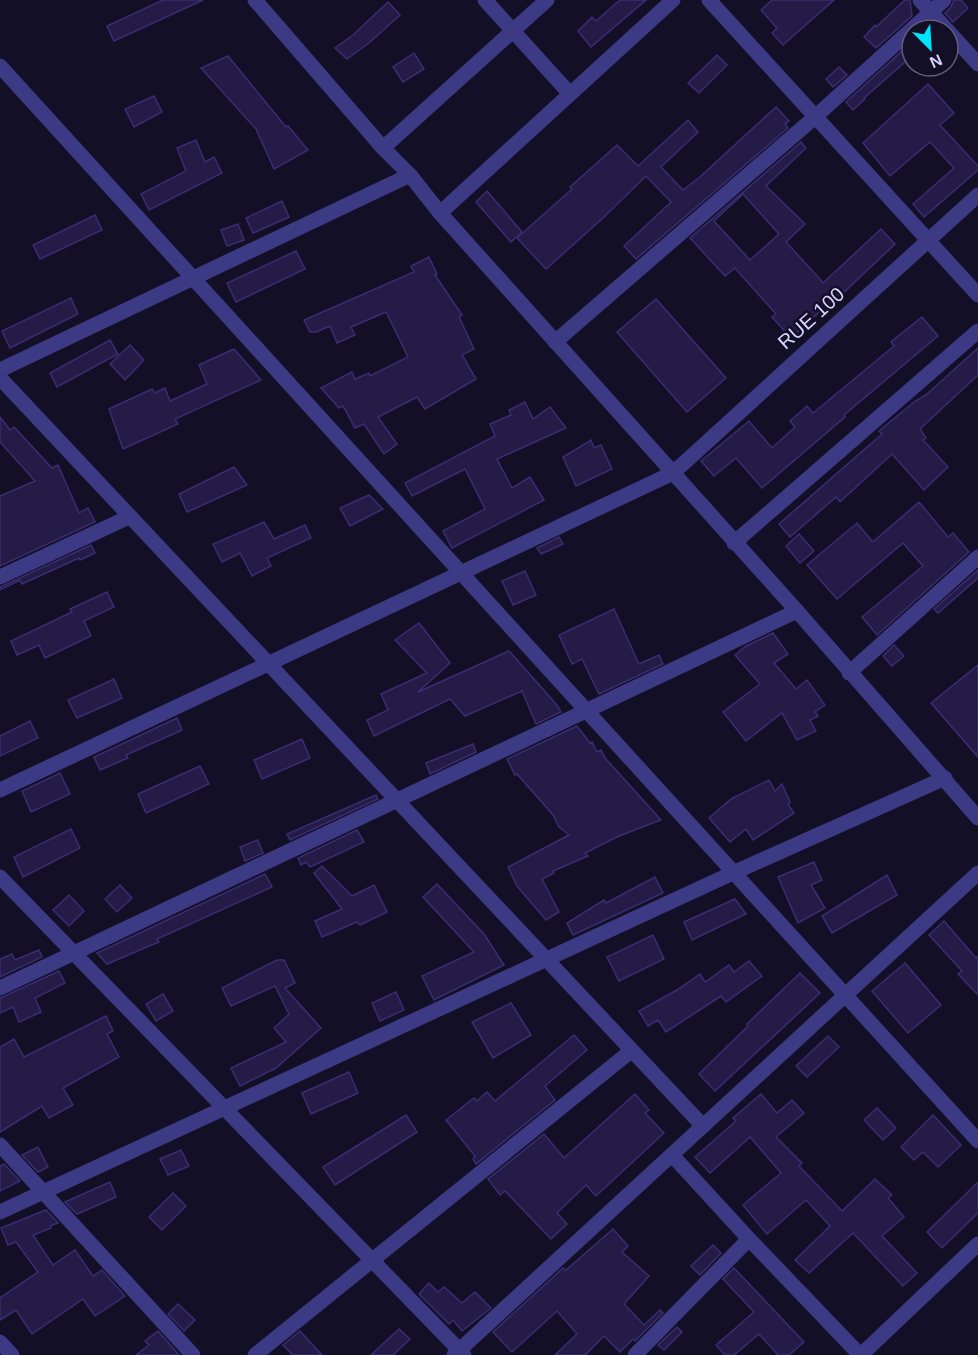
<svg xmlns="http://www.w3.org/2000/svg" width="978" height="1355" font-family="Arial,sans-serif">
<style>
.building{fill:#241b47;stroke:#3b2d73;stroke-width:1.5;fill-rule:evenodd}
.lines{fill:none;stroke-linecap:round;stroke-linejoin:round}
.minor{stroke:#3d3a85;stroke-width:15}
.labels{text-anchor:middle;stroke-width:5;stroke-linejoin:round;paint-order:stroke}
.street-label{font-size:20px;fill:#d9d4ff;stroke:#130f26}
</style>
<rect width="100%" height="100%" fill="#130f26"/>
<g class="building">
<path d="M163,0H203L114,41L107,26Z"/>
<path d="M620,0H646L591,47L578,31L592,17L596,21Z"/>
<path d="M772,0H834L783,45L772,33L777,28L761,10Z"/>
<path d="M905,0H910L912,16L876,48L864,37L875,25L876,27Z"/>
<path d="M954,0H961L968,8L953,22L945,13L951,7Z"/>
<path d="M388,2L400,15L370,42L347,59L335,48L353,35Z"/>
<path d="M912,42V56L864,98L865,99L853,110L846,102Z"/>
<path d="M414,53L424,69L403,82L393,67Z"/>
<path d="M717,55L727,65L699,93L688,83Z"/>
<path d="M228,56L286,127L288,126L308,150L274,169L256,129L201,68Z"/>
<path d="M839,67L847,75L833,87L826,79Z"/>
<path d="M928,84L954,113L940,125L978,166V170L924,217L913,204L954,168L930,142L890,176L863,143Z"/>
<path d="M154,96L162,112L134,127L125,109Z"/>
<path d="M776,107L789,121L785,124L788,128L636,259L624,246L671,202L646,176L603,218L546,269L517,238L572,189L570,187L617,145L638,166L688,120L698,132L661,167L683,190L701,176Z"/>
<path d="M196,140L205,162L214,157L222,173L149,210L141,194L186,171L177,148Z"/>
<path d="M801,142L806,148L766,186L805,224L786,242L818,277L823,283L881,229L895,244L840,296L838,295L791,338L772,317L776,314L735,268L725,276L690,238ZM743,194L779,234L750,260L714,221Z"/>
<path d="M487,191L522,232L511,242L476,202Z"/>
<path d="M282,201L289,217L253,233L246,218Z"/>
<path d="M95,215L102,230L40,259L33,245Z"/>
<path d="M238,224L244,240L227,246L221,230Z"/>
<path d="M296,251L305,269L236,302L227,283Z"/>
<path d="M429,257L437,274L435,275L462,315L459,317L474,349L462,355L476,379L425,409L417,397L378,417L397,444L384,454L364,424L355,428L343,406L339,408L321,388L352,372L355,379L369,373L370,376L408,357L386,312L351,327L355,335L337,343L330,326L316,332H310L304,320L414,272L411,266Z"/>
<path d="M71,298L78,314L10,348L2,331Z"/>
<path d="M656,299L726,378L687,412L617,332Z"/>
<path d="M922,317L938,336L844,415L845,417L762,488L736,458L714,476L701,461L749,421L772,448L795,427L790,421L807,406L813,413L830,399L894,346L891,342Z"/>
<path d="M110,340L118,354L57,387L50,373Z"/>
<path d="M130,345L144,360L125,380L110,364Z"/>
<path d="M978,348V375L920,429L926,438L923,440L948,467L924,490L892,454L840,502L836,497L790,537L779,524L882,434L879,431L914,402L927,394Z"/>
<path d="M234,349L261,380L175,419L178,424L123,449L109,409L152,389L155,393L165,388L170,401L207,384L199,365Z"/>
<path d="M525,402L533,419L550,407L566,428L497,459L512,488L530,477L544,500L452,548L443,531L485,509L465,469L412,496L405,483L495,436L490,424L511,415L509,410Z"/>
<path d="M0,417L10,430L14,427L52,468L58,465L79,513L88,508L95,522L0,566V496L35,481L0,442Z"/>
<path d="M591,440L594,448L601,445L612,469L576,486L563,457Z"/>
<path d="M234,467L247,485L187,512L179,494Z"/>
<path d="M369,495L383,509L350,526L340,508Z"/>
<path d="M919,502L948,537L953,533L969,552L877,635L862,617L923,566L903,543L837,599L807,565L857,523L872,541H874Z"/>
<path d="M264,522L274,539L305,525L311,538L267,558L271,566L252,576L240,553L222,562L213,544Z"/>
<path d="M799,534L814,551L800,563L786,546Z"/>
<path d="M559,537L563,544L541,554L537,548Z"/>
<path d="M91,545L95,553L80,560L79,558L22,584L20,580L0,590V587Z"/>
<path d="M978,570V578L938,613L934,609Z"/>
<path d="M525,571L536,595L513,605L502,581Z"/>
<path d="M107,592L114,607L84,621L91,636L45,658L39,645L17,655L11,641L72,612L70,609Z"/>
<path d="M614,609L639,664L659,655L663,664L599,694L582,659L572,664L559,635Z"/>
<path d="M419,623L450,663L418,692L509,651L557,705L561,712L536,724L522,691L465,716L450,699L374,736L367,720L388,710L381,694L427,673L395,640Z"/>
<path d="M773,633L788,654L774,663L796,689L807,680L825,705L815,712L818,716L810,720L816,731L797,740L782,713L746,741L723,712L760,684L735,655L746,646Z"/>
<path d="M894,645L904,656L892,666L883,656Z"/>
<path d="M978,665V757L931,703Z"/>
<path d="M114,679L122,698L77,718L68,700Z"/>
<path d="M177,718L182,730L126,755L128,758L100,770L94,757Z"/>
<path d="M30,721L38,738L0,756V736Z"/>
<path d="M577,726L590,743L592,742L597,752L601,750L605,758L661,820L619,836L585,853L588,856L553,871L554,873L542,879L559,912L546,920L517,886L508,867L569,835L559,827L553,815L517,774L515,775L507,759Z"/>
<path d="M302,739L310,758L262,779L254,760Z"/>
<path d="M473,744L476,752L430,774L426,763Z"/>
<path d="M200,766L209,784L146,813L138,794Z"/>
<path d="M60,773L70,794L31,812L22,791Z"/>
<path d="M769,780L775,791L782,784L790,802L788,804L794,813L753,840L746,829L730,842L709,818L731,799Z"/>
<path d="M376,795L378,799L290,840L287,834Z"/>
<path d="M71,829L80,848L23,877L14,857Z"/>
<path d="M357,830L364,842L310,867L306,862L301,865L298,858Z"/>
<path d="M258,840L263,853L245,861L240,847Z"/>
<path d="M814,862L822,880L811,885L825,908L798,923L778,877Z"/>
<path d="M322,866L352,896L374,885L387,912L360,925L357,922L322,937L315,921L342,909L314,873Z"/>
<path d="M265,874L272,887L157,939L159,942L107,964L97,953Z"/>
<path d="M887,875L897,895L832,933L822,916Z"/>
<path d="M655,877L663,893L573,935L567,923L604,900L606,903Z"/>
<path d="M437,884L484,934L504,965L434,1000L422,976L474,952L423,897Z"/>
<path d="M120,885L132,898L117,912L105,899Z"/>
<path d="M69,895L84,911L69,926L53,910Z"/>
<path d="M735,899L746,914L692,940L684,922Z"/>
<path d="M944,921L976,958L978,956V995L958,974L962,971L929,935Z"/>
<path d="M653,935L664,959L619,981L607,957Z"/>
<path d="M39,950L42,957L0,977V959L12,954L15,960Z"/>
<path d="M277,960H284L295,983L285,988L321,1028L276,1068L240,1086L231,1068L286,1042L274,1028L289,1014L275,986L231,1006L222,988Z"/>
<path d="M749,961L762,976L726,1002L721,996L666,1032L658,1020L648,1026L639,1011L677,990L700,974L705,982L729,965L734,972Z"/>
<path d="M905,963L941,1005L908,1033L872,991Z"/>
<path d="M59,971L65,983L35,998L41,1012L19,1022L13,1007L0,1013V998Z"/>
<path d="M800,973L820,993L715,1091L699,1074L748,1026L747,1024Z"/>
<path d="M396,992L404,1010L380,1021L372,1003Z"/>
<path d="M163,994L173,1011L156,1021L146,1004Z"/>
<path d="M511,1003L531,1035L493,1058L472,1022Z"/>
<path d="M106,1016L113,1031L107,1034L119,1057L63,1088L73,1105L49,1118L42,1106L0,1132V1047L14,1039L24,1057Z"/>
<path d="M574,1035L587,1050L545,1086L555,1100L476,1164L473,1159L475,1156L446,1120L474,1098L477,1101L487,1092L495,1101Z"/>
<path d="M828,1036L839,1047L807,1077L796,1066Z"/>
<path d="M349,1072L358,1093L311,1114L302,1093Z"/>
<path d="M635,1094L649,1110L645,1113L664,1133L596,1196L586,1185L557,1213L567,1224L551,1239L505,1191L500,1195L488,1179L544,1134L564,1158Z"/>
<path d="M761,1094L777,1113L792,1100L804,1113L776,1137L802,1163L799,1166L842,1211L875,1179L892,1195L888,1198L904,1217L882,1236L917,1273L903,1286L853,1233L809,1273L795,1260L830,1226L806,1200L767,1234L743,1205L781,1173L750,1137L710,1173L695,1157L736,1121L733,1118Z"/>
<path d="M877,1108L896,1128L883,1140L864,1120Z"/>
<path d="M406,1115L417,1132L335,1185L323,1167Z"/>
<path d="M933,1115L961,1145L938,1167L923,1152L914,1160L901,1147Z"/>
<path d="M38,1147L48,1167L38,1172L22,1155Z"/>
<path d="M181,1150L189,1166L168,1175L160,1159Z"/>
<path d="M4,1164L20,1181L0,1191V1166Z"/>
<path d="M110,1182L116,1197L77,1214L65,1202Z"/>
<path d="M978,1182V1213L942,1248L927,1232Z"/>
<path d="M173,1193L186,1206L162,1230L149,1217Z"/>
<path d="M46,1210L58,1223L50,1226L51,1228L33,1235L53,1265L75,1250L93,1276L102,1270L125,1296L95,1316L83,1299L32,1334L16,1310L0,1320V1298L38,1272L16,1242L8,1245L1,1228Z"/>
<path d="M613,1229L628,1246L622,1252L649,1276L624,1304L644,1325L660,1310L663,1313L635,1341L633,1339L620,1352L604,1336L585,1355H555L577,1334L557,1311L512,1352L493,1332L563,1268L566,1270Z"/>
<path d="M713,1245L721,1253L700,1275L691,1266Z"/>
<path d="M734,1268L804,1342L789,1355H778L759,1334L734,1355H725L716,1345L754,1312L723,1279Z"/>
<path d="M429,1283L438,1292L444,1287L462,1303L475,1292L491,1308L462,1331L453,1320L449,1324L419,1294Z"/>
<path d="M178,1304L195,1320L184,1331L168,1314Z"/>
<path d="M677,1327L682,1332L664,1350L658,1345Z"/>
<path d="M399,1329L410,1339L393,1355H371Z"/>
<path d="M158,1331L179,1355H136L149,1345L145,1341Z"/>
<path d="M300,1331L322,1355H293L283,1345Z"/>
</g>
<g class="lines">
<g class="minor">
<path d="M255,0L383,148L410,175L440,213L797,611L978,818"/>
<path d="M485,0L570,94"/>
<path d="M709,0L978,295"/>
<path d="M920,0L947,30"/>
<path d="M948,31L978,64"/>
<path d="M0,66L978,1141"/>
<path d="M383,148L547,0"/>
<path d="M440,213L673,0"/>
<path d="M555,342L815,117L944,0"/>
<path d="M0,370L410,175"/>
<path d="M0,378L703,1126"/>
<path d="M734,543L978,331"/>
<path d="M0,577L129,517"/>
<path d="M849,673L978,557"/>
<path d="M0,790L673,473L978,195"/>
<path d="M0,877L464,1355"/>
<path d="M0,988L797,611"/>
<path d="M0,1145L193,1355"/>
<path d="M672,1155L749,1239L860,1355"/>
<path d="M0,1212L735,872L945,778"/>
<path d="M0,1342L12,1355"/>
<path d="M255,1355L631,1051"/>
<path d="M454,1355L978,873"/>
<path d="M635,1355L749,1239"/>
<path d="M861,1355L978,1244"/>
</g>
</g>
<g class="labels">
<g class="street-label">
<text transform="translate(811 318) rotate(-42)" y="7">RUE 100</text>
</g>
</g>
<g transform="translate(930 48) rotate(156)"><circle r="28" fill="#130f26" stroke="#625e7d" stroke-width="1.5"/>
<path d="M0-4.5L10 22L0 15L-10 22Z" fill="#00e5ff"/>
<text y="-9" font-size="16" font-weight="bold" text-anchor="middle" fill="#d9d4ff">N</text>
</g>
</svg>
